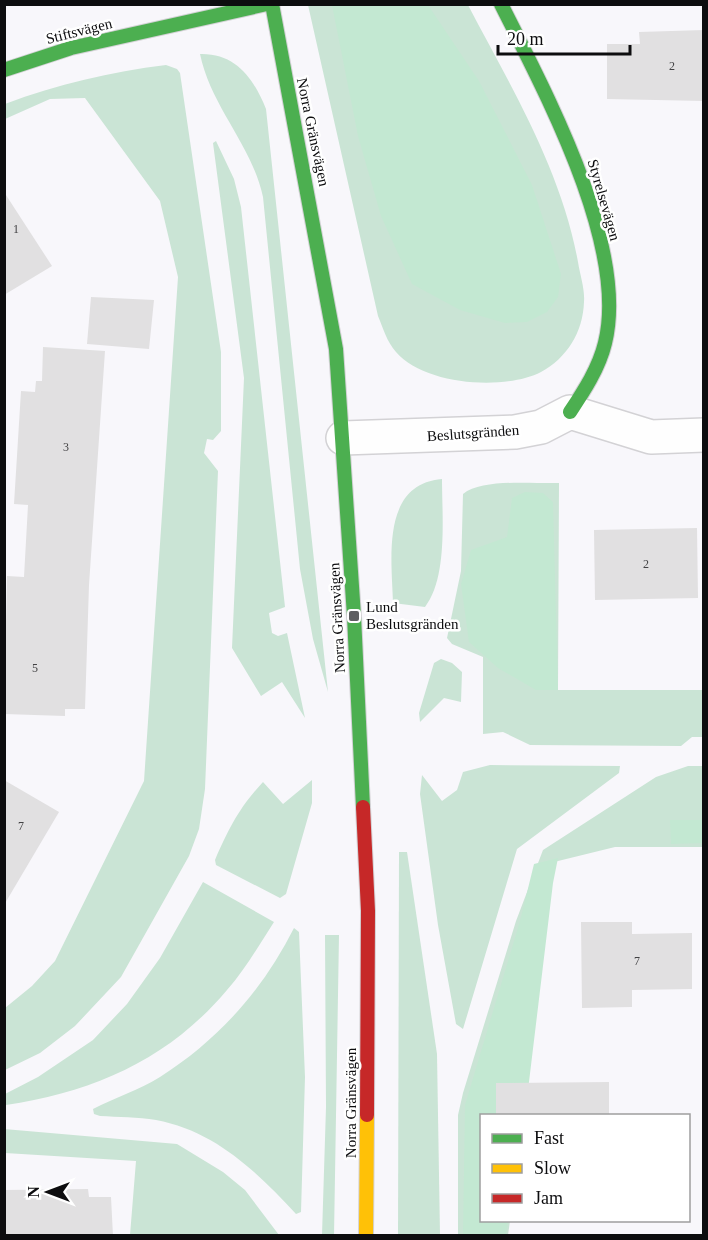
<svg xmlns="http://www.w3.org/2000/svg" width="708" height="1240" font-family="Georgia,serif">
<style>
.green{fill:#cae4d5}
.forest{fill:#c3e8d2}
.building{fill:#e1e0e1}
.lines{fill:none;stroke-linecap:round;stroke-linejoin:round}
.street-casing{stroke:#d3d2d5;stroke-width:36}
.fast-casing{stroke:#d3d2d5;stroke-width:16}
.slow-casing{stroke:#d3d2d5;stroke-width:16}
.jam-casing{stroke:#d3d2d5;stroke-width:16}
.street{stroke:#fefefe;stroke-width:33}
.fast{stroke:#4caf50;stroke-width:14}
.slow{stroke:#ffc107;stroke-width:14}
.jam{stroke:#c62828;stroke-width:14}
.poi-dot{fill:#5f5f62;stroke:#fff;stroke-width:2}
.labels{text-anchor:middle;stroke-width:5;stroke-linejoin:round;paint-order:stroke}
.number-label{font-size:12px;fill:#424244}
.street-label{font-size:15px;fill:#0d0d0f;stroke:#fff}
.poi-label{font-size:15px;fill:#0d0d0f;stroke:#fff;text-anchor:start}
</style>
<rect width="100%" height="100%" fill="#f8f7fb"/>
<g class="green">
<path d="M308,5H468C511,87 561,169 578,262C580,275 585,289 584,302C583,332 567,358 541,372C504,391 424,385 396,352C387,342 383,328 378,316Z"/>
<path d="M200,54C236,53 254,79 266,109L328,692L313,639L300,569L263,197C252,145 211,107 200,54Z"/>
<path d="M166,65L177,69L180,73L221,352V431L213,440L207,439L204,453L218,471L205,789L199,829L189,856L121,977L75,1026L40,1053L5,1070V1008L32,986L55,961L144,781L178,277L160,201L85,98L50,99L5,119V104C58,84 110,72 166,65Z"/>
<path d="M216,141L234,179L241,207L285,607L269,613L272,633L278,636L287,633L305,718L282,682L261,696L232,648L244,378L213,143Z"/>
<path d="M442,479C442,516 448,577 425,607L393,603C392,561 380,484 442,479Z"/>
<path d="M559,483L558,690H703V737H692L681,746L530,745L503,732L483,734V657L452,644L447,638L461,571L463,494C483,478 534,484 559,483Z"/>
<path d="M441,659L452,663L462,672L461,702L444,698L420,722L419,713L434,663Z"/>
<path d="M490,765L620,766L619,773L517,849L463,1029L456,1024L438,925L420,794L422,775L442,801L457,790L463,772Z"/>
<path d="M688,766H703V847H615L554,862L482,1116V1220L510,1221L508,1235L458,1236V1115L463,1093L516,921L543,850L656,777Z"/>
<path d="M312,780V803L286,894L280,898L216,865L215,860C229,828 239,808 263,782L283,804Z"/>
<path d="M399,852H407L437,1054L440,1235L398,1236Z"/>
<path d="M203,882L274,922C259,945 245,970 227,990C169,1059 94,1092 6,1105L5,1094L38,1077L93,1040L127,1004L160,958Z"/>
<path d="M294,928L299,932L305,1077L301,1212L296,1214C256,1171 215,1131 156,1120C138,1117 118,1117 100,1116L94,1114L93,1109C114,1098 139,1090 160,1077C218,1040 263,990 294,928Z"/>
<path d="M325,935H339L334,1236L322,1235L326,1107Z"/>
<path d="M4,1129L177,1144L223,1172L245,1190L279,1235H130L136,1161L5,1153Z"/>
</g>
<g class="forest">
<path d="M332,5H428L479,81L532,185L561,274L558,297L547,312L527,322L505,323L460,310L412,284L381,216L358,136Z"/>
<path d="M525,492L543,493L553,502L558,690H536L498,668L469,642L461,584L471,550L507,537L512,498Z"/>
<path d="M670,820H703V843L671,844Z"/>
<path d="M558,858L553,883L525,1115L482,1116V1220L508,1221L506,1235L463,1236L465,1105L520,921L534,864Z"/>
</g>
<g class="building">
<path d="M704,30V101L607,99V44H640L639,32Z"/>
<path d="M4,192L52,266L4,295Z"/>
<path d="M91,297L154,300L149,349L87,344Z"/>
<path d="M43,347L105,351L89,585L85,709H65V716L4,714L7,576L24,577L28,505L14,504L21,391L35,392L36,381H42Z"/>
<path d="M697,528L698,598L595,600L594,530Z"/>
<path d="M4,780L59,812L4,905Z"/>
<path d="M581,922H632V934L692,933V989L632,990V1007L582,1008Z"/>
<path d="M609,1082V1116H496V1083Z"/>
<path d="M88,1189L89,1197H111L113,1236H4V1190Z"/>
</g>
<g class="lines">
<g class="street-casing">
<path id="street" d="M343,438L515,432L541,427L570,412L651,437L704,435"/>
</g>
<g class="fast-casing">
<g id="fast">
<path d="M272,4L336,349L354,616L363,807"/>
<path d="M501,4C544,90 629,246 605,343C599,368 584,391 570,412"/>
<path d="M4,70L71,48L267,4"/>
</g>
</g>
<g class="slow-casing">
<path id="slow" d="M366,1236L367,1115"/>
</g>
<g class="jam-casing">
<path id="jam" d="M363,807L368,911L367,1115"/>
</g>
<use href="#street" class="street"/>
<use href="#fast" class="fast"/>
<use href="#slow" class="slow"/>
<use href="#jam" class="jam"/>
</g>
<rect class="poi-dot" x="348" y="610" width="12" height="12" rx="3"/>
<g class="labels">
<g class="number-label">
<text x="672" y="70">2</text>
<text x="16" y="233">1</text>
<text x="66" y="451">3</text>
<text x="646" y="568">2</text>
<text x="35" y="672">5</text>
<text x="21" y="830">7</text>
<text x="637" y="965">7</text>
</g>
<g class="street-label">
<text transform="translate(79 31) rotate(-14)" y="5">Stiftsvägen</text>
<text transform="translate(313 132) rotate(78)" y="5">Norra Gränsvägen</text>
<text transform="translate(604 200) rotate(74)" y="5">Styrelsevägen</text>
<text transform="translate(473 433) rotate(-4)" y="5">Beslutsgränden</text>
<text transform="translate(337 618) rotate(-93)" y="5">Norra Gränsvägen</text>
<text transform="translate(351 1103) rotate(-90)" y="5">Norra Gränsvägen</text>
</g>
<g class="poi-label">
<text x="366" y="612">Lund<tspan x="366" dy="17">Beslutsgränden</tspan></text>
</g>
</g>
<rect width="708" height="1240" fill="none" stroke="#0d0d0f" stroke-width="12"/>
<rect x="480" y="1114" width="210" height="108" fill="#ffffff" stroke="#9e9e9f" stroke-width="1.5"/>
<rect x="492" y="1134" width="30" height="9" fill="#4caf50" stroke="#9e9e9f" stroke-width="1.5"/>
<text x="534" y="1144" font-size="18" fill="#0d0d0f">Fast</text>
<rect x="492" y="1164" width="30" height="9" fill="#ffc107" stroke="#9e9e9f" stroke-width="1.5"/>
<text x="534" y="1174" font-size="18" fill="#0d0d0f">Slow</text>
<rect x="492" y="1194" width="30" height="9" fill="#c62828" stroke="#9e9e9f" stroke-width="1.5"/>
<text x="534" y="1204" font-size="18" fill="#0d0d0f">Jam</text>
<g transform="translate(48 1192) rotate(270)" stroke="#ffffff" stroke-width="4.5" paint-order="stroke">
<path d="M0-4.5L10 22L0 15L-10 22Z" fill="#0d0d0f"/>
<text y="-9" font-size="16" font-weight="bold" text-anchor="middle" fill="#0d0d0f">N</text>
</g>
<path d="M498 45v9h132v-9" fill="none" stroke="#0d0d0f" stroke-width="3"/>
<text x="507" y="45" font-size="18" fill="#0d0d0f" stroke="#ffffff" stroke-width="4.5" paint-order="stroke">20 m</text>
</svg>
